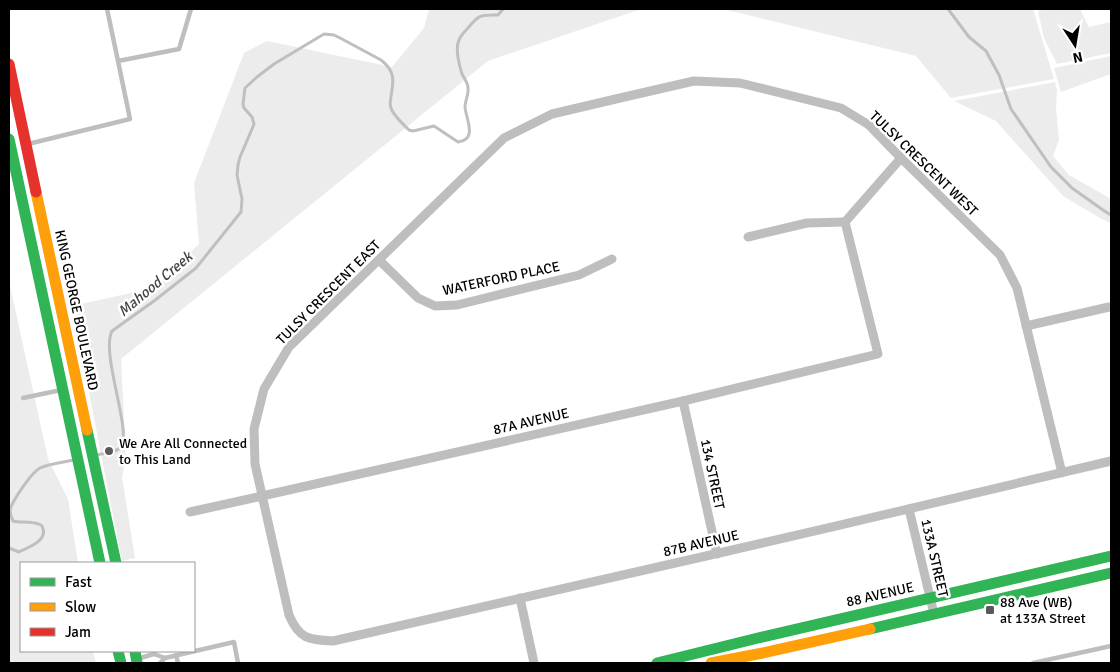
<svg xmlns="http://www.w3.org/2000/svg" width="1120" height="672" font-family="Signika,sans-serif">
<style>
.green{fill:#ececec}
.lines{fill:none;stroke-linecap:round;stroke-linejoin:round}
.stream{stroke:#bfbfbf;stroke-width:3}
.lane{stroke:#bebebe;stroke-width:4.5}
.street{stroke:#bebebe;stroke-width:9}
.fast{stroke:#30b455;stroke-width:11}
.slow{stroke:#ff9f0a;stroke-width:11}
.jam{stroke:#e5322d;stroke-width:11}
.poi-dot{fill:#595959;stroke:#fff;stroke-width:2}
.labels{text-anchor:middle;stroke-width:5;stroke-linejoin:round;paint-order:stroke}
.street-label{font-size:14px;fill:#000;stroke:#fff}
.poi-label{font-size:14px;fill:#000;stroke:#fff;text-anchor:start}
.water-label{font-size:15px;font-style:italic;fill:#444;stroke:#fff}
</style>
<rect width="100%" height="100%" fill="#fff"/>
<g class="green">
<path d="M429,9H641L488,61L121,359L126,460L122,477L135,558L122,561L72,306L153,288L199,244L194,183L244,53L267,41L392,67L424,28Z"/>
<path d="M723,9H1033L1054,79L951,98L916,56Z"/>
<path d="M1047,9H1080L1089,27L1111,22V53L1057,64L1044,38L1038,11Z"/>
<path d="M1111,56V74L1061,92L1054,68Z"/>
<path d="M1055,82L1057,90L1056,108L1059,140L1053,156L1069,175L1111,199V223L1100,218L1063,196L996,121L954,101Z"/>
<path d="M9,281L48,459L68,499L78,563H21V651H93L96,663H9Z"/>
</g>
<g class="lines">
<g class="stream">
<path d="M948,9L969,37L986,51L999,75L1011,109L1051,167L1072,188L1103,210L1111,215"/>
<path d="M97,455C104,453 114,453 120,448C134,436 100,354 112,331L154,301L196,268L241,212L242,199L237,175L238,165L240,157L252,129L254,124L252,117L244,108L243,104L245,88L257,77L274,64L324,34L334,35L342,39L381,60C395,71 394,80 391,96C391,100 389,104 391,108C393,115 404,125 409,130L413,131L434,126L458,142C478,140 466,119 465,107C465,101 469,94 468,88C468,83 464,78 462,74C459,65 455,48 459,40C461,35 465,31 468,28C479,14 481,15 498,15L503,9"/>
<path d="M9,548L19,552C27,548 47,541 43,529C42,525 41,524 38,524C30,521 21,523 13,521C11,517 10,514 10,510C12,501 32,472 40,468C48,464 64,462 74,460"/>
</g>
<g class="lane">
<path d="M107,9L118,61"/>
<path d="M28,144L130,119L118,61L179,49L191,9"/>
<path d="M23,398L61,390"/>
<path d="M176,655L178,663"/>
<path d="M140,658L154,654L165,658"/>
<path d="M160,663L165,658L234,642L238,663"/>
<path d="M1033,663L1111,646"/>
</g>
<g class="street">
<path d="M845,222L901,158"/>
<path d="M748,237L807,223L845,222"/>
<path d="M379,260L418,298L435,306L457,305L579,275L612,259"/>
<path d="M1026,326L1109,307"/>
<path d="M683,401L717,554"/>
<path d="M1062,473L1017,288L1000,255L901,158L869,125L841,108L740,83L694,81L620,98L552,114L504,138L289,347L264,389L254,429L255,464L289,615C299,639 309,640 333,641C465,611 597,582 728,551C856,522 984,491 1111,461"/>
<path d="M909,509L934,614"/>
<path d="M190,512L262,496L683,401L878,354L845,222"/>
<path d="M520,598L534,663"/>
</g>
<g class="fast">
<path d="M9,139L100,563"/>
<path d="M87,430L116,563"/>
<path d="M870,629L1111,573"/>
<path d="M118,651L121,663"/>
<path d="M135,651L137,663"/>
<path d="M657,663L758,638L1111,556"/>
</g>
<g class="slow">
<path d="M36,192L87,430"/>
<path d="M711,663L763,653L870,629"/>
</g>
<path class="jam" d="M9,64L36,192"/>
</g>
<g class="poi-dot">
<circle cx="109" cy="451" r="5"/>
<rect x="985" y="605" width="10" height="10" rx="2.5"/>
</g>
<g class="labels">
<g class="street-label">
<text transform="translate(924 163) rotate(44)" y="5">TULSY CRESCENT WEST</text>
<text transform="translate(501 278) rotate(-12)" y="5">WATERFORD PLACE</text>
<text transform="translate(328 292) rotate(-45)" y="5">TULSY CRESCENT EAST</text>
<text transform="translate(77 310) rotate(78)" y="5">KING GEORGE BOULEVARD</text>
<text transform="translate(531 421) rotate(-13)" y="5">87A AVENUE</text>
<text transform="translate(713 474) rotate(78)" y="5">134 STREET</text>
<text transform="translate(701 543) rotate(-13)" y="5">87B AVENUE</text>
<text transform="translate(935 558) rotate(77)" y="5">133A STREET</text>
<text transform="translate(880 594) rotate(-13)" y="5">88 AVENUE</text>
</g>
<g class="poi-label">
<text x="119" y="448">We Are All Connected<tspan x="119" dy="16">to This Land</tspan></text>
<text x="1000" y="607">88 Ave (WB)<tspan x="1000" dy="16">at 133A Street</tspan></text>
</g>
<g class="water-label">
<text transform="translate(155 284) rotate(-40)" y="5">Mahood Creek</text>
</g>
</g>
<rect width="1120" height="672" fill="none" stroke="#000000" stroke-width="20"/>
<rect x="20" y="562" width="175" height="90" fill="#ffffff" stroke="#999999"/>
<rect x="30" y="578" width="25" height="8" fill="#30b455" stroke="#999999"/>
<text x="65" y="587" font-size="15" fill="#000000">Fast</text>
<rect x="30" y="603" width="25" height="8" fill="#ff9f0a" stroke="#999999"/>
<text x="65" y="612" font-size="15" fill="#000000">Slow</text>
<rect x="30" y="628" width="25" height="8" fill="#e5322d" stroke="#999999"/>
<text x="65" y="637" font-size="15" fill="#000000">Jam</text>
<g transform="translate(1075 45) rotate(168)" stroke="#ffffff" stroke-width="4" paint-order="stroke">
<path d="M0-4L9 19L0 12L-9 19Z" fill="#000000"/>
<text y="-8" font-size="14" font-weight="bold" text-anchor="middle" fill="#000000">N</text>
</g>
</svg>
